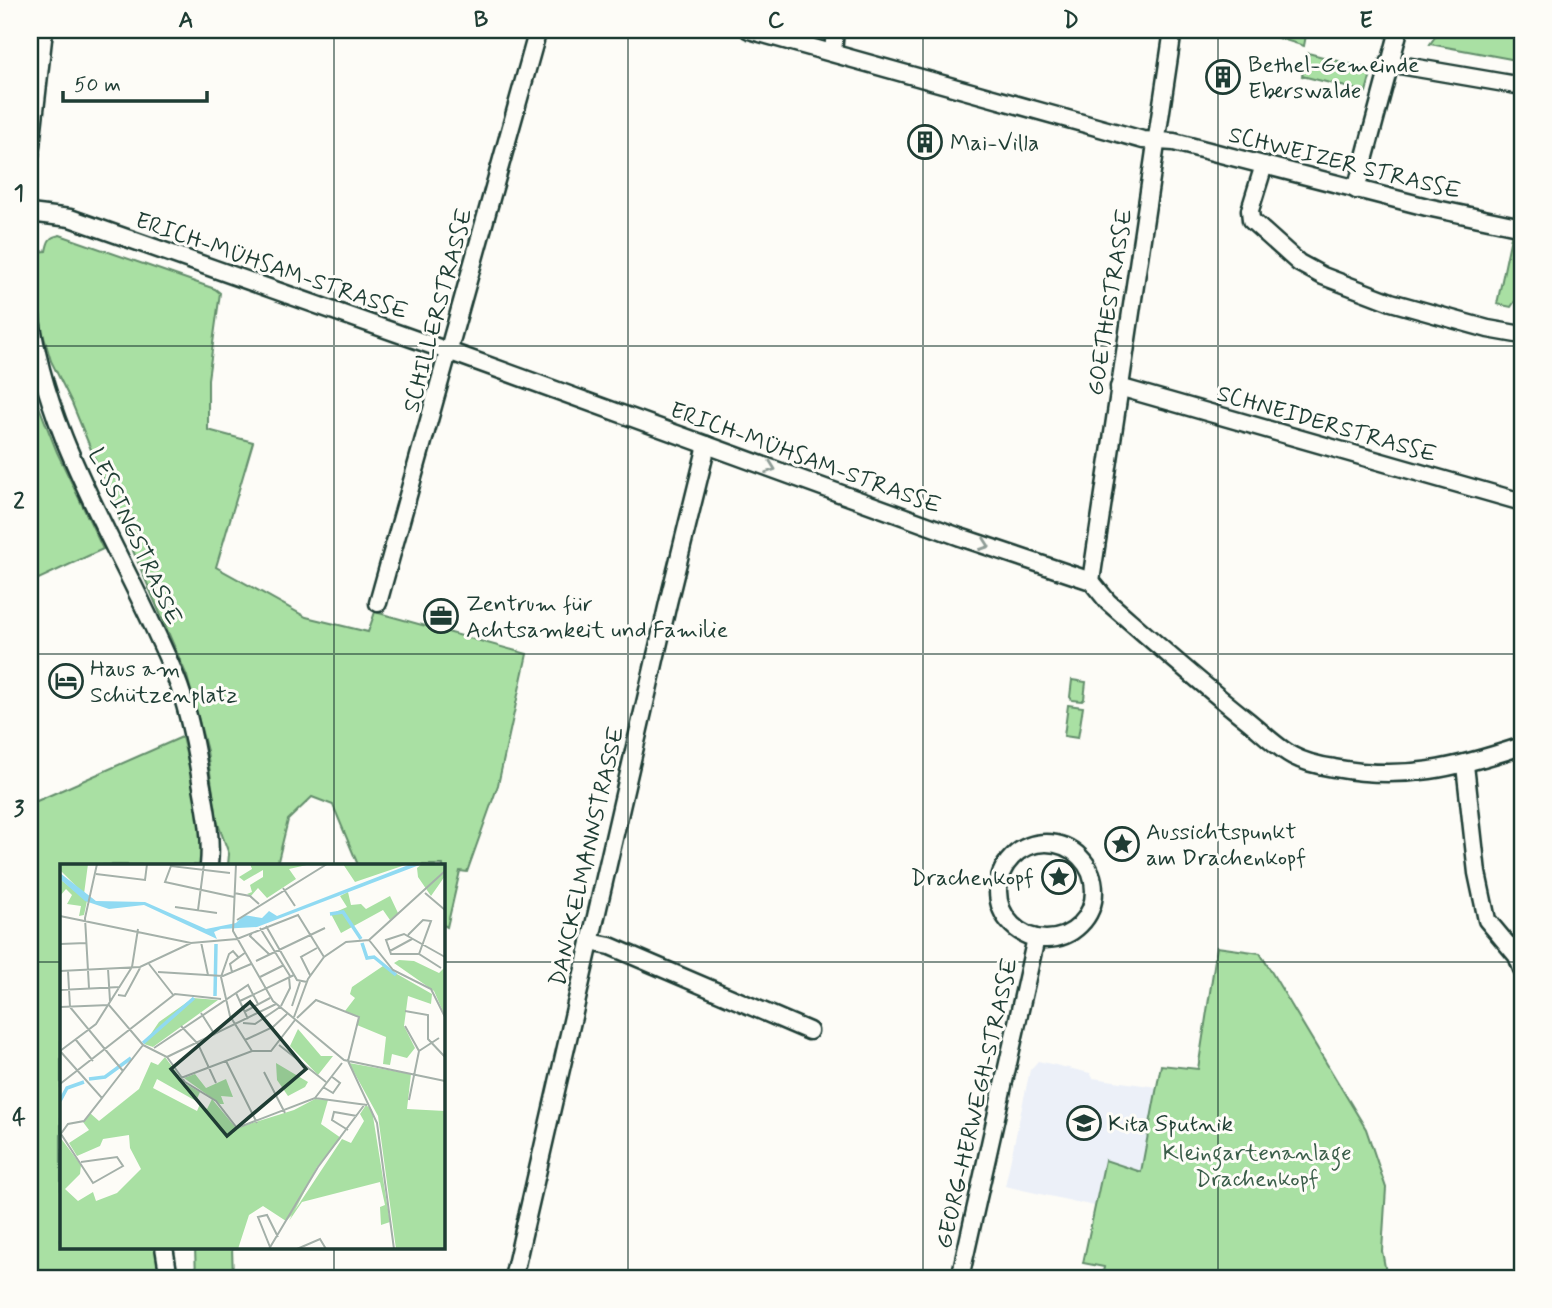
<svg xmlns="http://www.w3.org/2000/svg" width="1552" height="1308" font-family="Mynerve,sans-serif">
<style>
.built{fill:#ecf0f8}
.green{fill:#a9e0a3;stroke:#648e6c;stroke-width:2}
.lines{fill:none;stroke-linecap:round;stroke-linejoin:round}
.minor-casing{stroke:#1f3d34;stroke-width:21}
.minor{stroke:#fdfcf7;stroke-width:16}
.oneway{stroke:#8e9c96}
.grid{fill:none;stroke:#1f3d34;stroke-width:2;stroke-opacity:0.55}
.labels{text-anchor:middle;stroke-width:6;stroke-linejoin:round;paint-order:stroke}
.poi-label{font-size:23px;fill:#1f3d34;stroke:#fdfcf7;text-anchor:start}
.street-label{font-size:23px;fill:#1f3d34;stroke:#fdfcf7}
.park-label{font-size:23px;fill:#3b5e4a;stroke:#fdfcf7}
.inset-river{fill:none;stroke:#90daf2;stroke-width:3.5}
.inset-road{fill:none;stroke:#a4b0a9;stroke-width:2}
.view{fill:#1f3d34;fill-opacity:0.15;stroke:#1f3d34;stroke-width:3.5}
.inset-edge{fill:none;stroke:#1f3d34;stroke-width:3.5}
.neatline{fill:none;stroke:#1f3d34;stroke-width:2.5}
.grid-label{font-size:23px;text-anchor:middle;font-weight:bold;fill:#1f3d34}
</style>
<rect width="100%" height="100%" fill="#fdfcf7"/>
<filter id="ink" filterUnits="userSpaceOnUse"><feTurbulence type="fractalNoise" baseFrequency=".0143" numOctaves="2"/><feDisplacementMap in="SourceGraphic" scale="14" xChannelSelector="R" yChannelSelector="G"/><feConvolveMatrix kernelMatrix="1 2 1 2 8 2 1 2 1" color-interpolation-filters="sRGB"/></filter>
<g filter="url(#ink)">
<path class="built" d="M1038,1061L1090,1073L1093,1078L1157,1087L1141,1173L1105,1160L1094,1206L1005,1186L1030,1070Z"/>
<g class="green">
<path d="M1253,30H1307L1304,46Z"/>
<path d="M1440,30H1522V61L1430,44Z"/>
<path d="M1308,53L1372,70L1366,92L1302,76Z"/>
<path d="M60,235L215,289L220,293L208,379V430L253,442L216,567L306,617L368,632L375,612L527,654L498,785L467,872L460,871L447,927L443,925V865H358L333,805L312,797L288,820L277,865H228L229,854L217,821L207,751L187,676L121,523L72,403L51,361L39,320L37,252L46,251C48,241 49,237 60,235Z"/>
<path d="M1511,237L1522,239V291L1511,307L1497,304Z"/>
<path d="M30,384L57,452L103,549L30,583Z"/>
<path d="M1072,680L1086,682L1084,699L1082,701L1072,700L1070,697Z"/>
<path d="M1068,705L1083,707L1078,738L1064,736Z"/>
<path d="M182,737C192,779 206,822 202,865H61V1247H158V1263L161,1278H30V804Z"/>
<path d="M1217,947L1260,953L1366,1129L1386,1188L1382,1251L1387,1278H1102L1104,1267L1083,1263L1105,1160L1141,1172L1161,1065L1198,1069Z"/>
<path d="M195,1247H232L233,1278H196Z"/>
</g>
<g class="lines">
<g class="minor-casing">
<g id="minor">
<path d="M749,30L1143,140L1174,142L1427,207L1522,227"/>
<path d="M833,53L835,30"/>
<path d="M1388,63L1522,86"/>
<path d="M30,155L44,30"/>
<path d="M1264,165L1250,210L1251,220L1299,263L1323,276L1391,302L1488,329L1522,335"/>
<path d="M1356,190L1399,30"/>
<path d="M30,213L70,218L462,356L960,537L1091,581L1108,602C1154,642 1199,682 1247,720C1261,731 1276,747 1293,756C1304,762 1321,766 1334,768C1404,781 1456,768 1522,746"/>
<path d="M30,309C42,436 129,561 176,678C188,707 196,750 201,781C206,808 212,837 209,865"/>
<path d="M1119,387L1522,502"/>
<path d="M1091,581L1173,30"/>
<path d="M378,603L538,30"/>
<path d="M1465,765L1477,873L1487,920L1517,956L1522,969"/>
<circle cx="1046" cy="891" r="48"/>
<path d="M590,942L610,946L809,1031"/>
<path d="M164,1247L169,1278"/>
<path d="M513,1278L668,603L707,445"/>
<path d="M960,1278L1036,938"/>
</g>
</g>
<use href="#minor" class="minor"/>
</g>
<defs><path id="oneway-chevron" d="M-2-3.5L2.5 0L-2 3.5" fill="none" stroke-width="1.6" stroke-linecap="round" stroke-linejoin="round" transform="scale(1.75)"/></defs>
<g class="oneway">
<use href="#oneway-chevron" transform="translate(771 468) rotate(20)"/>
<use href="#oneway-chevron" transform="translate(985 545) rotate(19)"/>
</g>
</g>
<path class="grid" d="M334,30V865M628,30V1278M923,30V1278M1218,30V1278M30,346H1522M30,654H1522M30,962H61M443,962H1522M334,1247V1278"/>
<defs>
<g id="building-ring" transform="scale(1.75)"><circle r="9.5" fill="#fdfcf7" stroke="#1f3d34" stroke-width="1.5"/><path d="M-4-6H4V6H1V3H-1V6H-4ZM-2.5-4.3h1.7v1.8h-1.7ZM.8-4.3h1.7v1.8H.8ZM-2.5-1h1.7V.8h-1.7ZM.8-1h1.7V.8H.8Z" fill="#1f3d34"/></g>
<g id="office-ring" transform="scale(1.75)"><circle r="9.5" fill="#fdfcf7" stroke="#1f3d34" stroke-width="1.5"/><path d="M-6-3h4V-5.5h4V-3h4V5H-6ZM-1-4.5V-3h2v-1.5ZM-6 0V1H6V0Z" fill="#1f3d34"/></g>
<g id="hotel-ring" transform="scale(1.75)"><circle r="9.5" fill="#fdfcf7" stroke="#1f3d34" stroke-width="1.5"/><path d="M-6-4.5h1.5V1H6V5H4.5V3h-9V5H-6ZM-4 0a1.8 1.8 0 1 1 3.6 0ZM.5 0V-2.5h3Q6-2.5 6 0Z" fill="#1f3d34"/></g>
<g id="sight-ring" transform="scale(1.75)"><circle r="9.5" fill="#fdfcf7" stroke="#1f3d34" stroke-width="1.5"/><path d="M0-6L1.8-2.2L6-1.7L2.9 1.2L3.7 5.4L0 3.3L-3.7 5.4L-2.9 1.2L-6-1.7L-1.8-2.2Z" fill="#1f3d34"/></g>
<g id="school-ring" transform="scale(1.75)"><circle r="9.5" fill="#fdfcf7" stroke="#1f3d34" stroke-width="1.5"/><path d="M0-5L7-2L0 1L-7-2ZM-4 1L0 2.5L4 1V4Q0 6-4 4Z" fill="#1f3d34"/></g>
</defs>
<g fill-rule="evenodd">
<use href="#building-ring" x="1223" y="77"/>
<use href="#building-ring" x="925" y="142"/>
<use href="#office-ring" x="441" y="616"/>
<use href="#hotel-ring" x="66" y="681"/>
<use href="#sight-ring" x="1122" y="844"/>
<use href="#sight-ring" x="1059" y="877"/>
<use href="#school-ring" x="1084" y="1123"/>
</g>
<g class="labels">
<g class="poi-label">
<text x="1248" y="72">Bethel-Gemeinde<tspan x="1248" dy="26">Eberswalde</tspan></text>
<text x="950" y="150">Mai-Villa</text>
<text x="466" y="611">Zentrum für<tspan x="466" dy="26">Achtsamkeit und Familie</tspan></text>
<text x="90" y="676">Haus am<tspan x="90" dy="26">Schützenplatz</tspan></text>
<text x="1146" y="839">Aussichtspunkt<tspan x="1146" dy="26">am Drachenkopf</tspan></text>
<text x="1034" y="885" text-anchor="end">Drachenkopf</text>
<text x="1108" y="1131">Kita Sputnik</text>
</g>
<g class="street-label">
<text transform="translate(1345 162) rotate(14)" y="8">SCHWEIZER STRASSE</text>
<text transform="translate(272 265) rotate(19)" y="8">ERICH-MÜHSAM-STRASSE</text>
<text transform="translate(1109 302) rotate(-81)" y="8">GOETHESTRASSE</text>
<text transform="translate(437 310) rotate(-75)" y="8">SCHILLERSTRASSE</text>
<text transform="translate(1327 423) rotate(16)" y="8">SCHNEIDERSTRASSE</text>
<text transform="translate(806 457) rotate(20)" y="8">ERICH-MÜHSAM-STRASSE</text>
<text transform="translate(136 536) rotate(65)" y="8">LESSINGSTRASSE</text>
<text transform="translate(586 856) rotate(-77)" y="8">DANCKELMANNSTRASSE</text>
<text transform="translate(976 1103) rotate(-77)" y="8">GEORG-HERWEGH-STRASSE</text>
</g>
<g class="park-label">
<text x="1257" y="1160">Kleingartenanlage<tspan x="1257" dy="26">Drachenkopf</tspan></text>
</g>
</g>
<g transform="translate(60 864)">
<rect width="385" height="385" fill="#fdfcf7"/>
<path d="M0,0H28L24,30L0,6ZM190,0H251L229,5L236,15L207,34L198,24L191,32L187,30L192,28L190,21L203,13V6L184,17L179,13L192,5ZM283,0H348L295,18ZM362,0H385V12L371,32L358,13L357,4ZM0,15L27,37L24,51L19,52L21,42L7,40L12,31L6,25L0,32ZM288,28L291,41L301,40L306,45L330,32L338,49L330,56L323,46L281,69L271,50L287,43L280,32ZM339,96L354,97L379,109L385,103V152L374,127L334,99ZM323,102L372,130L371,140L348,132L344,162L355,184L347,194L332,190L330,201L323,200L326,173L297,161L299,153L285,147L295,134L290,130L292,123ZM133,134L158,136L93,183L84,180L99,158ZM238,165L261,192H273L258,211L230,182ZM105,193L124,219L140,228L136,237L97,215L93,224L137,247L140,240L147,245L152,235L176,264L234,246L255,235L268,236L261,260L281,274L257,303L235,346L282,275L291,279L304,257L300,250L306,241L312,246L330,358L321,361L320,343L325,341L320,318L242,338L229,357L232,351L226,357L203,342L189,351L178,385H0V273L21,301L20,310L5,325L18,337L33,328L36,337L57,329L81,305L70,284L69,271L43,275L40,282L17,292L9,279L29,266L23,258L30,249L39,257L79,225L91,198L98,201ZM216,199L248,218L245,223L228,232L217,216ZM289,199L351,210L347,245L385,247V385H336L318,252ZM135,210L146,224L166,215L173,233L161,232L164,240H160L124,214Z" fill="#a9e0a3"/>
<path d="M351,0H362L197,63L161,65L154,68L157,75L84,41L49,45L25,37L0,15V9L36,37L85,38L146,65L176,59L184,51L202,54L209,47L217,52Z" fill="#90daf2"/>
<path class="inset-river" d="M270,50L283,48L301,75M302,79L307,94L314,93L336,111M155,132L156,80M83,179L134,134M29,215L45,213L71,194M0,237L7,224L24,218"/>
<path class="inset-road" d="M176,0L173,67L213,137L284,196L385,217M170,9L111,2L105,18L174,33M36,10L85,16L87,0M223,24L235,42M174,29L190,32L199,40M365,29L385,46M115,43L157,49M138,46L144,0M0,52L131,79M177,56L267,0M206,62L237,116L247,118M200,64L230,112M192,69L190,72L210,91M348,71L363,56L371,57L359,90M177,75L238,51L264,93M309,76L333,106L371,125L385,153M141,78L148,111M0,80L26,79M330,87L352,75M179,94L173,87L169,90L161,113L170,152L192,187M196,97L265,64M89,100L114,132M72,103L78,65M381,104L359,90H331L326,76L344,70L385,93M48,105L50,137M0,107L80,103L131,79L177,75M8,107L10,143L63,207M98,108L163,112L191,100M172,108L170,100L186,88M250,111L241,93L257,84M200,113L224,101M29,124L25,54L37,0M0,126L60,123M176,129L188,155M58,131L65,132L80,104M180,137L234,111M221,142L230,124L229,113M232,142L240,118M0,143L49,141L83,181M345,147L368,151V175L385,193M184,148L210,134M141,149L155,171M234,153L248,115L264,93L286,78L309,76L385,7M237,154L256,136L299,153L288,197M183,159L195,160L220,143M121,162L138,180L156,219M345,162L359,187M16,176L33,197M185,176L213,163L227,150M83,181L107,193L125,218L156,237L177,264L255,234L307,241M219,181L266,218M94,184L188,121L198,140M0,187L42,234L24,257L8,260L0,271M0,187L36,160L72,103M107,193L216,140M166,197L197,259M288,197L317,259L334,385M204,208L225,249M121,214L192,187H211L235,156M0,220L115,130L161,135M263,223L273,229L280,219L271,212M42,234L83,181M255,234L282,199M349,236L359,187L379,174M288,266L272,256L274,248L297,252M1,270L33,319L63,302L57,293L21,298M210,383L198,353L207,351L218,373M209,385L258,303L305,240M237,385L260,375L266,385"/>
<path class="view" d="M190,138L246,205L167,272L111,205Z"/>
<rect width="385" height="385" class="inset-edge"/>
</g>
<rect width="1552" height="1308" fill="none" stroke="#fdfcf7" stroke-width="77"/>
<path d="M63 91v10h144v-10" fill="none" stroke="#1f3d34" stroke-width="3.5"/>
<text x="74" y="91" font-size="21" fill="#1f3d34" stroke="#fdfcf7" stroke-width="5" paint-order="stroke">50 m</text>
<rect x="38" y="38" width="1476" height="1232" class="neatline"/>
<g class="grid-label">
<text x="186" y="27">A</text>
<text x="481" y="27">B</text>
<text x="776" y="27">C</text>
<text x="1071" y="27">D</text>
<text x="1366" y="27">E</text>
<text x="19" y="200">1</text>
<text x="19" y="508">2</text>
<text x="19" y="816">3</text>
<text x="19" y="1124">4</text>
</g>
</svg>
